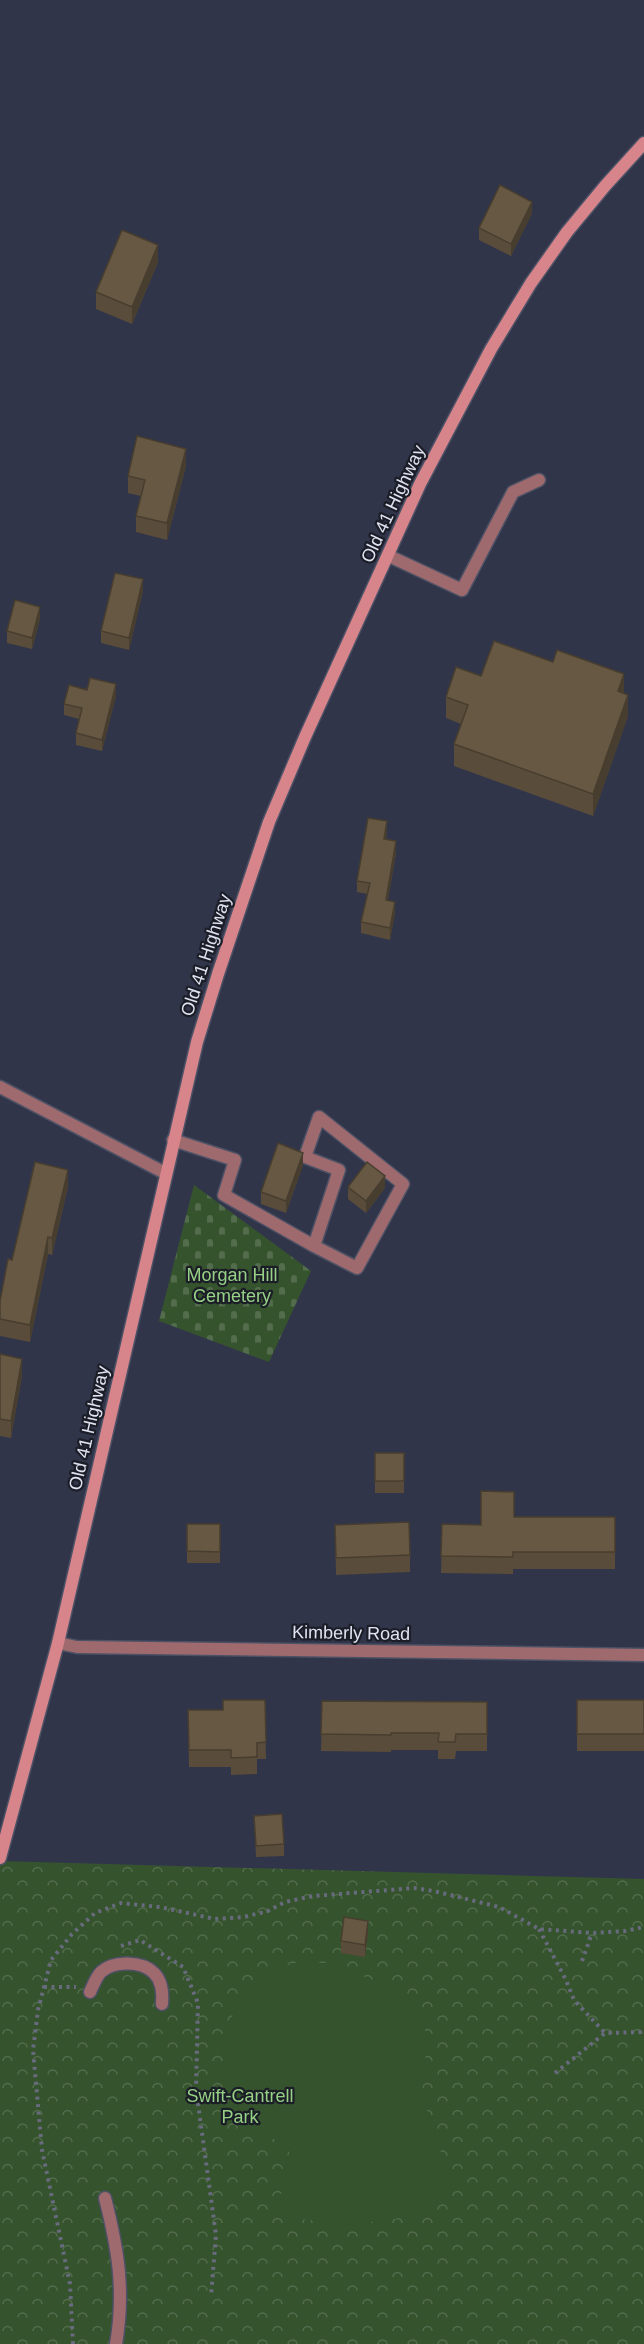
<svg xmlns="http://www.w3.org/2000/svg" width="644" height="2344" font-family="Arial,sans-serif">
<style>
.forest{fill:url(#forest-crowns)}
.cemetery{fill:url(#cemetery-stones)}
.pitch{fill:#35532d}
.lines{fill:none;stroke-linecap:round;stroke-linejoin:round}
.service-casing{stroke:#4d5165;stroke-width:15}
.minor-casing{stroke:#4d5165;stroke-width:15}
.secondary-casing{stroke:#4d5165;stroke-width:15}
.path{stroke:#676b7d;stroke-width:4;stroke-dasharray:3 4.5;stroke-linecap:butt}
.service{stroke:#9e6a6d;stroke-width:12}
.minor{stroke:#9e6a6d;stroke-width:12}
.secondary{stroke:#d7858b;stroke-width:12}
.wall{fill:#594c3a}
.shaded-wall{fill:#483e2f}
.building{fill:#675843;stroke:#483e2f;stroke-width:1.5}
.labels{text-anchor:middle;stroke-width:4.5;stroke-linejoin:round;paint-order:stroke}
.street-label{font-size:18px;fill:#e0e3f1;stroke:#1b1d27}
.park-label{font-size:18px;fill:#96d186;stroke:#1b1d27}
</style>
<defs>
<pattern id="forest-crowns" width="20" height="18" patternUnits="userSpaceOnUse" patternTransform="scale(1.5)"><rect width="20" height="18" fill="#35532d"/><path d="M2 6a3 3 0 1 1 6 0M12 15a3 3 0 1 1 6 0" fill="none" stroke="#526c4c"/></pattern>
<pattern id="cemetery-stones" width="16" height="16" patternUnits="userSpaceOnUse" patternTransform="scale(1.5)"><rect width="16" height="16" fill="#35532d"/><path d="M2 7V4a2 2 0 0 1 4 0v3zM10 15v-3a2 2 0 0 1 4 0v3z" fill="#526c4c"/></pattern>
</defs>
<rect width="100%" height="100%" fill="#31354a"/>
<path class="forest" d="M0,1861L644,1879V2344H0Z"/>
<path class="cemetery" d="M194,1185L311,1271L269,1362L159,1321Z"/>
<path class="pitch" d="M293,1963H327L403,1991L420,2010L427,2039L422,2094L451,2184L415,2216L348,2225L277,2216L290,2149C276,2139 256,2130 245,2117C209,2074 220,2009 264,1977C272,1971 284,1967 293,1963Z"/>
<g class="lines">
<g class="service-casing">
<g id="service">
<path d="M389,556L462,590L513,492L539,480"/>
<path d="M173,1140L235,1160L224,1195L314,1246L339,1170L305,1157L319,1117L403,1184L357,1268L314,1246"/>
<path d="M90,1992C93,1986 96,1977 101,1972C114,1960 142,1961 154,1973C162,1981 163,1993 162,2004"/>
<path d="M105,2198C118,2249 125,2291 116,2344"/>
</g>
</g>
<g class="minor-casing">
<g id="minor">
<path d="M0,1087L165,1173"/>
<path d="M58,1643L77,1647L644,1655"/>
</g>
</g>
<g class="secondary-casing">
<path id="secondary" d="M0,1858L58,1643L197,1042L218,974L269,822L305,737L420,484L491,349L531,283L567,232L605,186L644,143"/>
</g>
<g class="path">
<path d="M539,1929L566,1980L574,2000L605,2033"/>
<path d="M121,1946L140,1940L183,1967L198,2003L196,2089L216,2235L211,2296"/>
<path d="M582,1961L592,1933"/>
<path d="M44,1987H76"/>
<path d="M555,2073L605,2033L644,2032"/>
<path d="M73,2344L70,2284L42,2150L33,2050L38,2010L51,1960L72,1934L95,1913L121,1903L160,1907L215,1919L244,1917L268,1911L285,1902L313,1896L414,1888L434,1891L499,1907L539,1929L592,1933L625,1931L644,1927"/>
</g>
<use href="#service" class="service"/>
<use href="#minor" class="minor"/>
<use href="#secondary" class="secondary"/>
</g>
<g class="wall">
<path d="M532,213L511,256L479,240V228Z"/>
<path d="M158,262L132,324L96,309V292Z"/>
<path d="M186,466L167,540L136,532V516L141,496L128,493V476Z"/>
<path d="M143,591L129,650L101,643V631Z"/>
<path d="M40,619L32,649L7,643V631Z"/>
<path d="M624,693L628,716L593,816L454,766V744L461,724L446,718V697Z"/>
<path d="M116,696L102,751L76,745V733L79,719L64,715V704Z"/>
<path d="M387,833L386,839L396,853L388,900L395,913L390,940L361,933V922L367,894L357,892V881Z"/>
<path d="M303,1165L286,1213L261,1204V1192Z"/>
<path d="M68,1187L52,1255L48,1254L30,1342L0,1336V1301L12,1260Z"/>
<path d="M348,1187L385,1188L366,1213L348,1199Z"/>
<path d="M0,1354L22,1376L11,1438L0,1436Z"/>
<rect x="375" y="1453" width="29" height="40"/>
<path d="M514,1517H615V1569H513V1574L441,1573L442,1524L481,1525Z"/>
<rect x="187" y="1524" width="33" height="39"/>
<path d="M335,1525L410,1555V1572L336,1575Z"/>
<path d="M265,1700L266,1759H257V1774L231,1775V1767H189L188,1710H223Z"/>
<rect x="577" y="1700" width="67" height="51"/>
<path d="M322,1701L487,1702V1751H456L455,1759H438V1750H391V1752L321,1751Z"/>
<path d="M254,1816L284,1844V1856L256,1857Z"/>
<path d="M368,1933L365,1957L341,1953V1941Z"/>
</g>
<g class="shaded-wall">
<path d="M532,202V213L511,256V244Z"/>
<path d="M158,245V262L132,324V307Z"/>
<path d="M186,449V466L167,540V523Z"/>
<path d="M143,579V591L129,650V638Z"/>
<path d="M40,607V619L32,649V638Z"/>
<path d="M624,674V696L618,691Z"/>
<path d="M116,684V696L102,751V740Z"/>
<path d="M628,695V716L593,816V794Z"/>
<path d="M387,821V833L384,851V839Z"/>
<path d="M396,841V853L386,911V900Z"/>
<path d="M395,902V913L390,940V928Z"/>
<path d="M303,1153V1165L286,1213V1201Z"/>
<path d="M68,1170V1187L52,1255V1238Z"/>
<path d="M385,1176V1188L366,1213V1201Z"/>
<path d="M48,1237V1254L30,1342V1325Z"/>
<path d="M22,1359V1376L11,1438V1421Z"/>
<path d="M368,1921V1933L365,1957V1945Z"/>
</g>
<g class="building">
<path d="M500,185L532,202L511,244L479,228Z"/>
<path d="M122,230L158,245L132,307L96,292Z"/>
<path d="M137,436L186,449L167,523L136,516L145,480L128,476Z"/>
<path d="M115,573L143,579L129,638L101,631Z"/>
<path d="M15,600L40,607L32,638L7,631Z"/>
<path d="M494,641L553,662L557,650L624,674L618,691L628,695L593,794L454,744L468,705L446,697L456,667L481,676Z"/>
<path d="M90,678L116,684L102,740L76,733L82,708L64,704L69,685L87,690Z"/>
<path d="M368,818L387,821L384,839L396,841L386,900L395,902L390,928L361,922L370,883L357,881Z"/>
<path d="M278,1143L303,1153L286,1201L261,1192Z"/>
<path d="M35,1162L68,1170L52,1238L48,1237L30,1325L0,1319V1301L8,1259L12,1260Z"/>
<path d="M367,1162L385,1176L366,1201L348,1187Z"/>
<path d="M0,1354L22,1359L11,1421L0,1419Z"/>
<rect x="375" y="1453" width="29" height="28"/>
<path d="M481,1491L514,1492V1517H615V1552H513V1557L441,1556L442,1524L481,1525Z"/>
<path d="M409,1522L410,1555L336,1558L335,1525Z"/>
<path d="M187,1524H220V1552L187,1551Z"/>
<path d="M223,1700H265L266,1742L257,1743V1757L231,1758V1750H189L188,1710H223Z"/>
<rect x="577" y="1700" width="67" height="34"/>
<path d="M322,1701L487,1702V1734H456L455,1742H438L439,1733H391V1735L321,1734Z"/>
<path d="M282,1814L284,1844L256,1846L254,1816Z"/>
<path d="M344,1917L368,1921L365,1945L341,1941Z"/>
</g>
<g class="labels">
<g class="street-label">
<text transform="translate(393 504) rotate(-65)" y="6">Old 41 Highway</text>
<text transform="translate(206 955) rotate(-72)" y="6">Old 41 Highway</text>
<text transform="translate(89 1428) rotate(-77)" y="6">Old 41 Highway</text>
<text transform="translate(351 1633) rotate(1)" y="6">Kimberly Road</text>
</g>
<g class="park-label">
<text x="232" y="1281">Morgan Hill<tspan x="232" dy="21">Cemetery</tspan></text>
<text x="240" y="2102">Swift-Cantrell<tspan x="240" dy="21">Park</tspan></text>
</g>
</g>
</svg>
